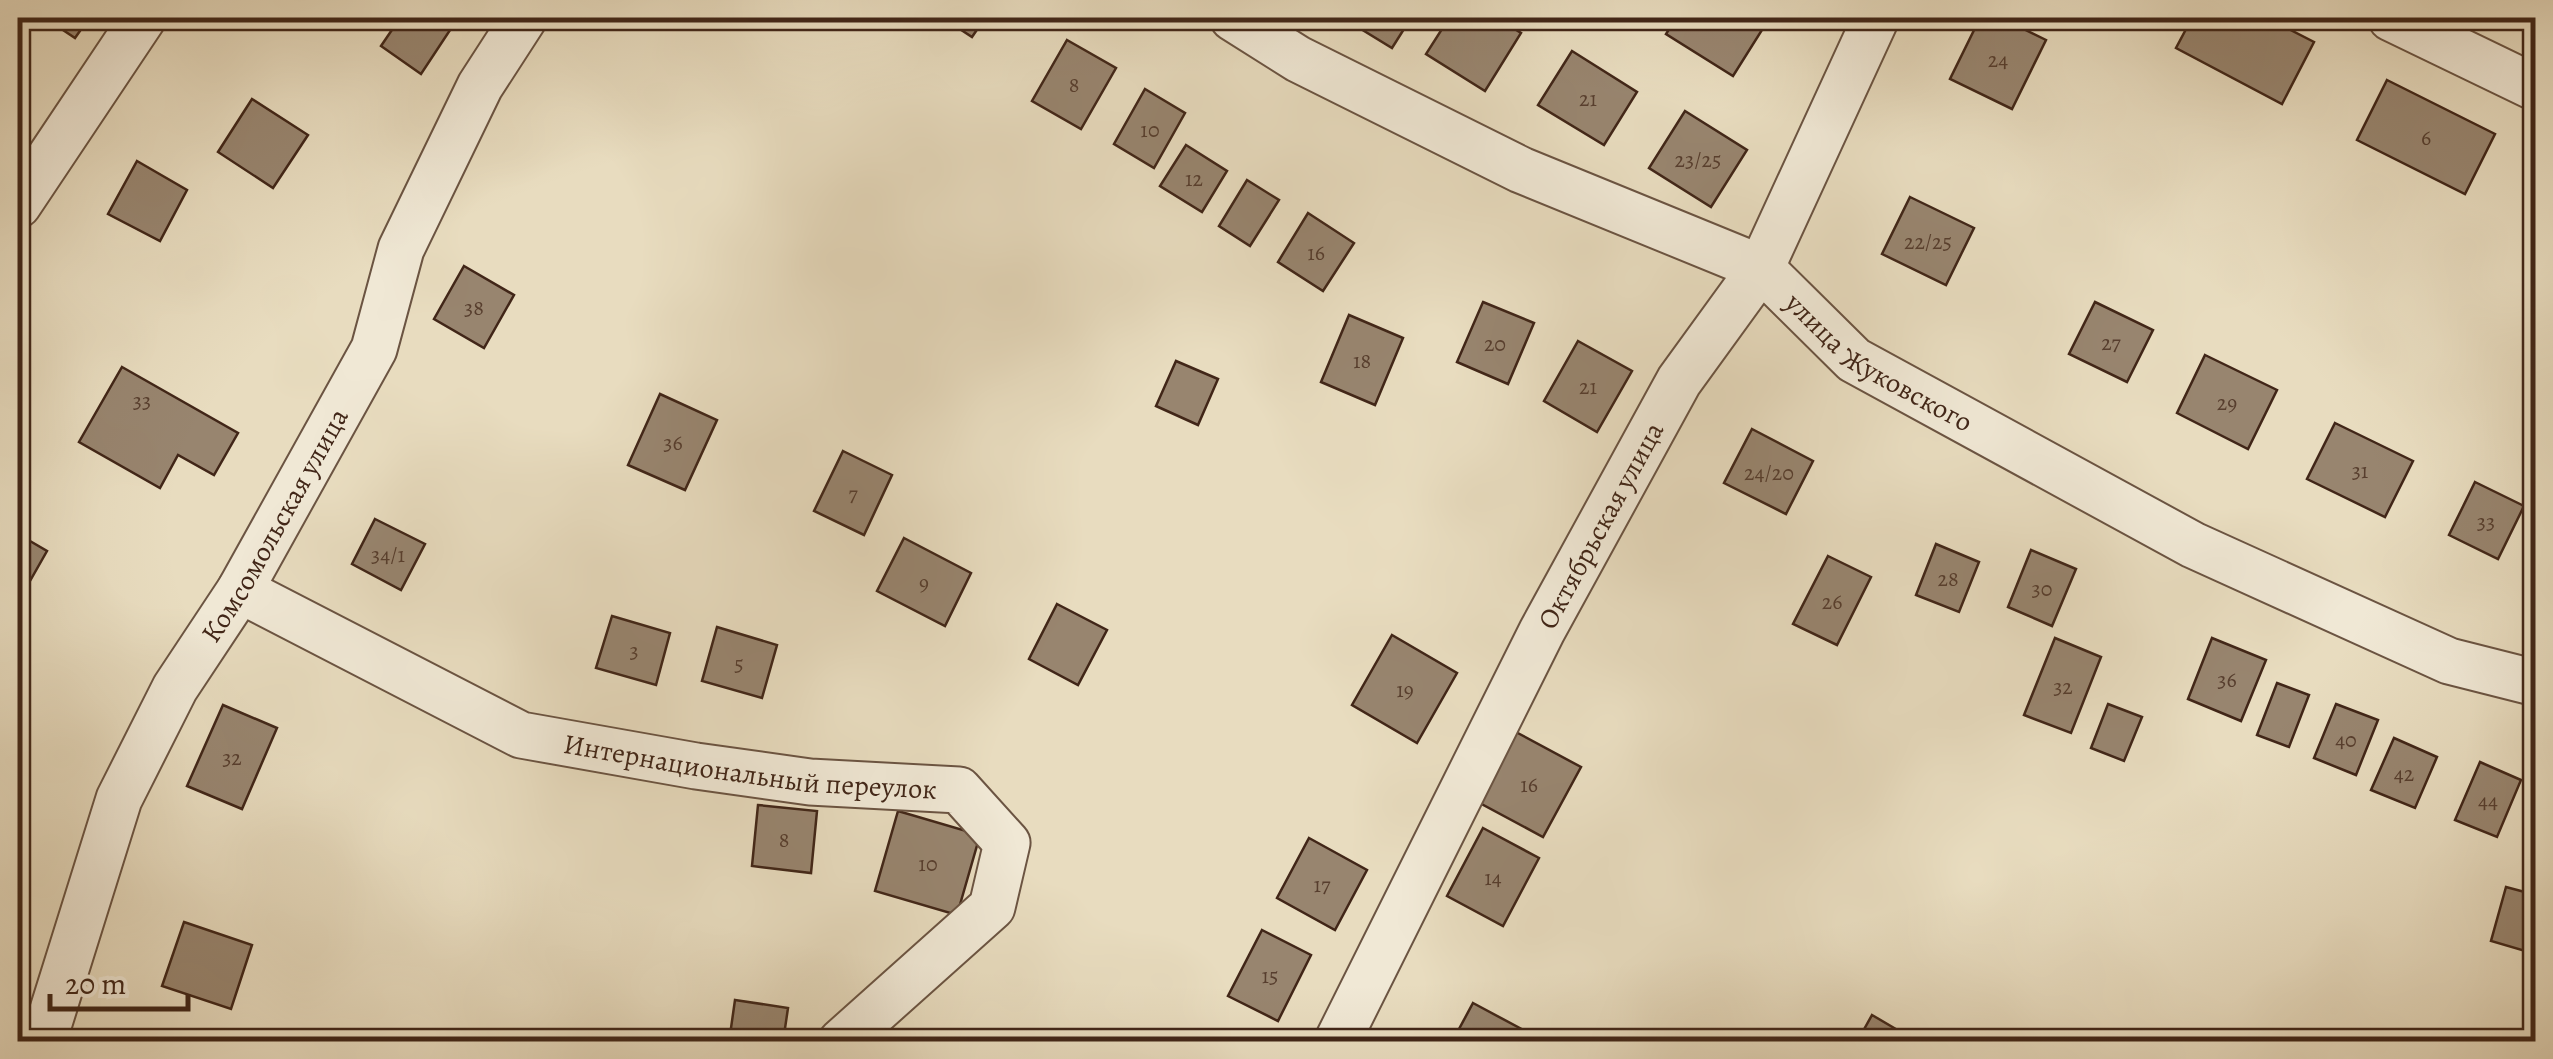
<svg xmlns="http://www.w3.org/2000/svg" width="2553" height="1059" font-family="Alegreya,serif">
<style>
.building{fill:#98856f;stroke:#412618;stroke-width:2.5}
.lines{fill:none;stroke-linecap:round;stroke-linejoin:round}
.minor-casing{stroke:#6b5442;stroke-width:49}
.minor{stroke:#f0e8d5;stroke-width:45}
.labels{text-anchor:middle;stroke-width:10;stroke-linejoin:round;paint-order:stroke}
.number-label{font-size:22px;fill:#573e2e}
.street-label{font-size:28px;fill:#412618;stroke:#f0e8d5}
</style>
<rect width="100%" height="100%" fill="#e8dcbf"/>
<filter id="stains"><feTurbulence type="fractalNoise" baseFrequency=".002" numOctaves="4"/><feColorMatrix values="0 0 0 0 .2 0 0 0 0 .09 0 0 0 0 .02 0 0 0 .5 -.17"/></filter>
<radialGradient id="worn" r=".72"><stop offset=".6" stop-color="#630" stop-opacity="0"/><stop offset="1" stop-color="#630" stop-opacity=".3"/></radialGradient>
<g class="building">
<path d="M45,18H89L75,38Z"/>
<path d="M400,18H458L421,74L381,46Z"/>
<path d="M943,18H985L972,37Z"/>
<path d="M1343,18H1411L1392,48Z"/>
<path d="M1449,18H1497L1521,33L1485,91L1426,54Z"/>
<path d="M1676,18H1760L1767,22L1733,76L1666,34Z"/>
<path d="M1980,18H2001L2046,40L2012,109L1950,79Z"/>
<path d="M2192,18H2267L2314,42L2282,104L2176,48Z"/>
<path d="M2515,18H2536V27Z"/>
<path d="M1067,40L1116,68L1081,129L1032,101Z"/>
<path d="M1572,51L1637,92L1604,145L1538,105Z"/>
<path d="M2387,80L2495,134L2465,194L2357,140Z"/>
<path d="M1145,89L1185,113L1154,168L1114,144Z"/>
<path d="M252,99L308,135L273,188L218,152Z"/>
<path d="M1685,111L1747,150L1711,207L1649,168Z"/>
<path d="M1186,145L1227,171L1202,212L1160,186Z"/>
<path d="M137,161L187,190L160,241L108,214Z"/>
<path d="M1247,180L1279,200L1250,246L1219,226Z"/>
<path d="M1910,197L1974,228L1946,285L1882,254Z"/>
<path d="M1308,213L1354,243L1323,291L1278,262Z"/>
<path d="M464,266L514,295L484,348L434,319Z"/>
<path d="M1483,302L1534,323L1508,384L1457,362Z"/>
<path d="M2095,302L2153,330L2127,382L2069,354Z"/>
<path d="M1349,315L1403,338L1375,405L1321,382Z"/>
<path d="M1578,341L1632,371L1597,432L1544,401Z"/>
<path d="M2205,355L2277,390L2248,449L2177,413Z"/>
<path d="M1176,361L1218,379L1198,425L1156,406Z"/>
<path d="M122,367L238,433L214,475L178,455L160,488L79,442Z"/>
<path d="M660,394L717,420L685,490L628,465Z"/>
<path d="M2335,423L2413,461L2385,517L2307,479Z"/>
<path d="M1752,429L1813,461L1786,514L1724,483Z"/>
<path d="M843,451L892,475L864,535L814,511Z"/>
<path d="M2475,482L2524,506L2498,559L2449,535Z"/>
<path d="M375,519L425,544L401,590L352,564Z"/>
<path d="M18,534L47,551L18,602Z"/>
<path d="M904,538L971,573L945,626L877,591Z"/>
<path d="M1936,544L1979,562L1959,612L1916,595Z"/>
<path d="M2031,550L2076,569L2052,626L2008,607Z"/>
<path d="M1828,556L1871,577L1837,645L1793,624Z"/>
<path d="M2536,563V591L2524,586Z"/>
<path d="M1057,604L1107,630L1078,685L1029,659Z"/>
<path d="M612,616L670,633L656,685L596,668Z"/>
<path d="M717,627L777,645L762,698L702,681Z"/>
<path d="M1392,635L1457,673L1417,743L1352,705Z"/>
<path d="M2055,638L2101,657L2071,733L2024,715Z"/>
<path d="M2212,638L2266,660L2241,721L2188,699Z"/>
<path d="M2277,683L2309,695L2289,747L2257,735Z"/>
<path d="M2108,704L2142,717L2124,761L2091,748Z"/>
<path d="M2336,704L2378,720L2356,775L2314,758Z"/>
<path d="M223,705L277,728L242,809L187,786Z"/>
<path d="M1514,731L1581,767L1543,837L1476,801Z"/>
<path d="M2394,738L2437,757L2415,808L2371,790Z"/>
<path d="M2480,762L2521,780L2497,837L2455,820Z"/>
<path d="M758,805L817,811L811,873L752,866Z"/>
<path d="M898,811L980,835L957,915L875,891Z"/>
<path d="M1483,828L1539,858L1503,926L1447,896Z"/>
<path d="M1309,838L1367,870L1335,930L1277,898Z"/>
<path d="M2506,887L2536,895V939L2532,953L2491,941Z"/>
<path d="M184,922L252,945L231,1009L162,986Z"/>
<path d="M1262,930L1311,955L1278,1021L1228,996Z"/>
<path d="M735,1000L788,1008L783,1042H729Z"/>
<path d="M1473,1003L1529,1033L1525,1042H1452Z"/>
<path d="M1872,1015L1911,1038L1909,1042H1857Z"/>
</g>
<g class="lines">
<g class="minor-casing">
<g id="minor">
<path id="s1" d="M1233,18L1298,59L1521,170L1761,268L1854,360L2193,545L2449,661L2536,683"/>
<path d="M2391,18L2536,88"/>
<path d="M18,205L143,18"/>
<path id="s2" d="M240,590L521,735L696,766L810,782L959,790L1007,843L992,907L841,1042"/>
<path id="s3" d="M43,1042L119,799L175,688L240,590L374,349L401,249L480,86L524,18"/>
<path id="s4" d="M1337,1042L1542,631L1679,381L1761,268L1876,18"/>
</g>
</g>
<use href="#minor" class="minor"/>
</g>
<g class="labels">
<g class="number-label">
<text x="1998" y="67">24</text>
<text x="1074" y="92">8</text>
<text x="1588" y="106">21</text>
<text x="1150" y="137">10</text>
<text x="2426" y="145">6</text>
<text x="1698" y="167">23/25</text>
<text x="1194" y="186">12</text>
<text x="1928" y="249">22/25</text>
<text x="1316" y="260">16</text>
<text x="474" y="315">38</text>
<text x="2111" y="350">27</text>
<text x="1495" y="351">20</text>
<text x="1362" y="368">18</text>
<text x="1588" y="394">21</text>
<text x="142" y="408">33</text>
<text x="2227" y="410">29</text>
<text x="673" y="450">36</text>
<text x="2360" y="478">31</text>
<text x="1769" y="480">24/20</text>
<text x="853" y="501">7</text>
<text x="2486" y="529">33</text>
<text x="388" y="562">34/1</text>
<text x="1948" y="586">28</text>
<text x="924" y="590">9</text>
<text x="2042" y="596">30</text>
<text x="1832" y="609">26</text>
<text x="634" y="658">3</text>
<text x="739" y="671">5</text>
<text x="2227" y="687">36</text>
<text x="2063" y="694">32</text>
<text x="1405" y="697">19</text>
<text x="2346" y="747">40</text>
<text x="232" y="765">32</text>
<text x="2404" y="781">42</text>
<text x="1529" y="792">16</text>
<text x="2488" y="808">44</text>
<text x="784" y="847">8</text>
<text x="928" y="871">10</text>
<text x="1493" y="885">14</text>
<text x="1322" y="892">17</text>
<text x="1270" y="983">15</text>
</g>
<g class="street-label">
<text dy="10" stroke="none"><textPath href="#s1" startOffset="738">улица Жуковского</textPath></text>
<text dy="10" stroke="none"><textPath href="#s3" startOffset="570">Комсомольская улица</textPath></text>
<text dy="10" stroke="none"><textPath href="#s4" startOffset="580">Октябрьская улица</textPath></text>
<text dy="10" stroke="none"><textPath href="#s2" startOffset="548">Интернациональный переулок</textPath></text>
</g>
</g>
<rect width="2553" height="1059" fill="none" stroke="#e8dcbf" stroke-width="60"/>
<rect x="20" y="20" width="2513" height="1019" fill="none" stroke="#412618" stroke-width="5"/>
<rect x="30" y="30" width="2493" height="999" fill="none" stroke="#412618" stroke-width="2.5"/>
<path d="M50 994v15h138v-15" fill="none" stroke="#412618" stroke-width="5"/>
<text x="65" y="994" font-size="30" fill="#412618" stroke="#f0e8d5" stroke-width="8" paint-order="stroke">20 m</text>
<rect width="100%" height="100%" filter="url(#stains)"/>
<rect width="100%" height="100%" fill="url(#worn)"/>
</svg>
